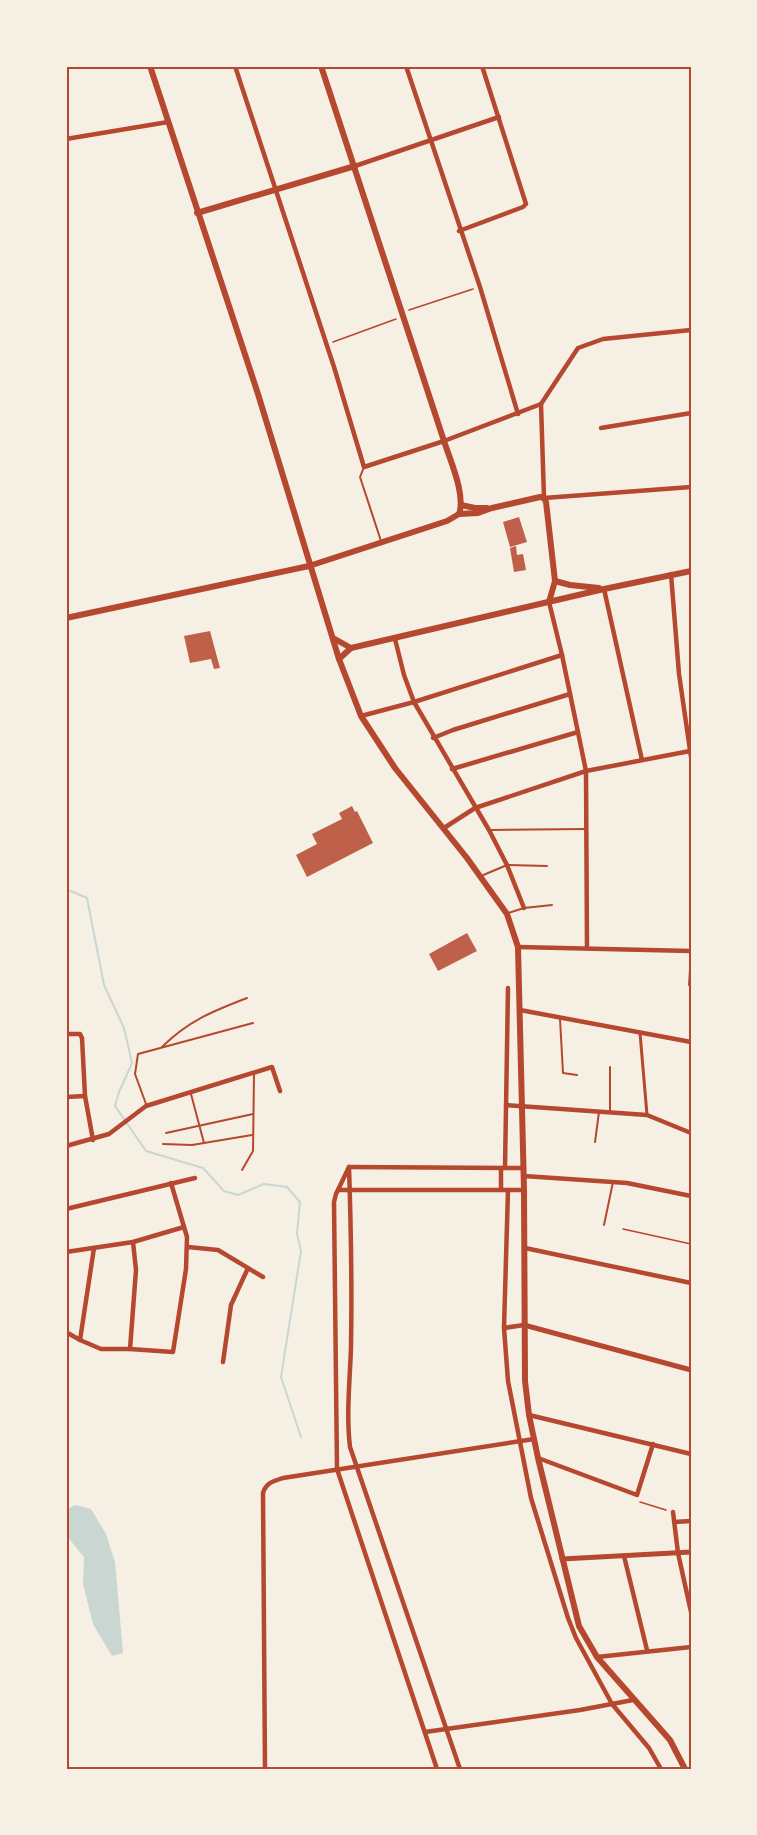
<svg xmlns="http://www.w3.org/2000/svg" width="757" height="1835" font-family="'Golos Text',sans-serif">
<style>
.water{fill:#c9d6d2}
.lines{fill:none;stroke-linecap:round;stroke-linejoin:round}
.stream{stroke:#c9d6d2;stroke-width:2}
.building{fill:#bf614a}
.path{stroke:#b5482f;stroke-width:1.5}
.service{stroke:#b5482f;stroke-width:2}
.pedestrian{stroke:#b5482f;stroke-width:3}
.minor{stroke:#b5482f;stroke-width:4.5}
.tertiary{stroke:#b5482f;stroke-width:5}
.secondary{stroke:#b5482f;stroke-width:6}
.neatline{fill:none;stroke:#b5482f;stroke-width:2}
</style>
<rect width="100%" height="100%" fill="#f6efe4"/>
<path class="water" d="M75,1505L91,1509L106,1534L115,1562L123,1653L112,1656L93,1624L83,1584L84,1557L66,1535V1510Z"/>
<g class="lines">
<path class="stream" d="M66,889L87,898L104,985L124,1028L132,1063L119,1092L115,1106L146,1151L203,1168L224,1191L238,1195L264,1184L287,1187L300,1202L297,1234L301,1251L281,1377L301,1437"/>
</g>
<g class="building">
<path d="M519,517L527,542L510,547L503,522Z"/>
<path d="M516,546L517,555L523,554L526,570L514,572L510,548Z"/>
<path d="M210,631L220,668L214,669L211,659L190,663L184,636Z"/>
<path d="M352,806L355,812L357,811L373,843L307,877L296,855L317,844L312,834L342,819L339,813Z"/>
<path d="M467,933L477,951L438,971L429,954Z"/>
</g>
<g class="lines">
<g class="path">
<path d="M409,310L473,289"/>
<path d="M333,342L396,319"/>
<path d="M623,1229L691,1244"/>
<path d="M640,1502L666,1510"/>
</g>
<g class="service">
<path d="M364,467L360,477L381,541"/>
<path d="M489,830L585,829"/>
<path d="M481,876L507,865L547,866"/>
<path d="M508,913L524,908L552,905"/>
<path d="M689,985L691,953"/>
<path d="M560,1019L563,1073L577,1075"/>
<path d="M162,1047C188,1021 213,1011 247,998"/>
<path d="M191,1094L204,1143"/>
<path d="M146,1104L135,1074L138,1054L253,1023"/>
<path d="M610,1112V1067"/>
<path d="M166,1133L253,1114"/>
<path d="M595,1142L599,1112"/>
<path d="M163,1144L192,1145L252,1135"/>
<path d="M242,1170L253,1151L254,1074"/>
<path d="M604,1225L613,1182"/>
</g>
<path class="pedestrian" d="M640,1033L647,1115"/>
<g class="minor">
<path d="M235,66L334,367L364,467L444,441L541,404"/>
<path d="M406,66L480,287L518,414"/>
<path d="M66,139L168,122"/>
<path d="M355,166L499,117"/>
<path d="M459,231L523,207L526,204L482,66"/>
<path d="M691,330L603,339L578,348L541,404L544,498L691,487"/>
<path d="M601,428L691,413"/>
<path d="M671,574L679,674L691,757"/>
<path d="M604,589L642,760"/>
<path d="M549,602L562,655L586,771L587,948"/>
<path d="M395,639L404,675L414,702L489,830L507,865L524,908"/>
<path d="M361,716L414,702L562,655"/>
<path d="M433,738L453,730L570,694"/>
<path d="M452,769L578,732"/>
<path d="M444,828L475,808L586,771L690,751"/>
<path d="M518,947L691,951"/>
<path d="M520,1010L691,1042"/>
<path d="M66,1034H80L82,1038L85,1096L93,1140"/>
<path d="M66,1097L85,1096"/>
<path d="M506,1105L647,1115L691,1133"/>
<path d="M66,1146L109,1134L146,1106L272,1067L280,1091"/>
<path d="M349,1167L336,1194L334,1202L337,1469L437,1769"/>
<path d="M349,1167C351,1227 352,1287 351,1347C350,1380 346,1414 350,1447L460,1769"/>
<path d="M349,1167L524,1168"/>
<path d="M505,1168L508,988"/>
<path d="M524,1176L627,1183L691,1196"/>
<path d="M338,1190H524"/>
<path d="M501,1190V1168"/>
<path d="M508,1190L504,1328L508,1381L531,1498L568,1618L576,1638L612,1704L649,1748L661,1769"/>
<path d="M66,1209L195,1178"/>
<path d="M188,1247L218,1250L263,1277"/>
<path d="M525,1248L691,1283"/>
<path d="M66,1252L133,1242L184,1227"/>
<path d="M504,1328L524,1325"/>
<path d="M66,1332L80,1340L101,1349H130L173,1352L186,1269L187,1237L171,1183"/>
<path d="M80,1340L94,1248"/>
<path d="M130,1349L136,1270L133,1242"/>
<path d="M223,1362L231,1305L248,1268"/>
<path d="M529,1415L691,1454"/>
<path d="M538,1458L637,1495L653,1444"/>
<path d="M673,1512L678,1553L691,1612"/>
<path d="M674,1522L691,1521"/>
<path d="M624,1556L647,1650"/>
<path d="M597,1657L691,1647"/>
<path d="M425,1732L580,1710L633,1700"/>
<path d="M265,1769L263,1493C266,1483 273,1481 283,1478L534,1439"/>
</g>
<g class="tertiary">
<path d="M524,1325L691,1370"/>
<path d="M562,1559L691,1552"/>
</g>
<g class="secondary">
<path d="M150,66L258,394L339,659L361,716L395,768L467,858L507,914L518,947L524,1190L525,1381L529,1415L538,1458L579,1626L597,1657L670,1740L685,1769"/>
<path d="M321,66L444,441C450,460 466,495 459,514"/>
<path d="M197,213L355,166"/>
<path d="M461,505L475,508H487"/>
<path d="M555,581L570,585L599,588"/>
<path d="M66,618L309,566L447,521L459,514L478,513L492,508L540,497L544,498L546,502L555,581L549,602"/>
<path d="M333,638L351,648"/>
<path d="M339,659L351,648L604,589L691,571"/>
</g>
</g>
<rect width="757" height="1835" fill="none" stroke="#f6efe4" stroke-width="135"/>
<rect x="68" y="68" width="622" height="1700" class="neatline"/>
</svg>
